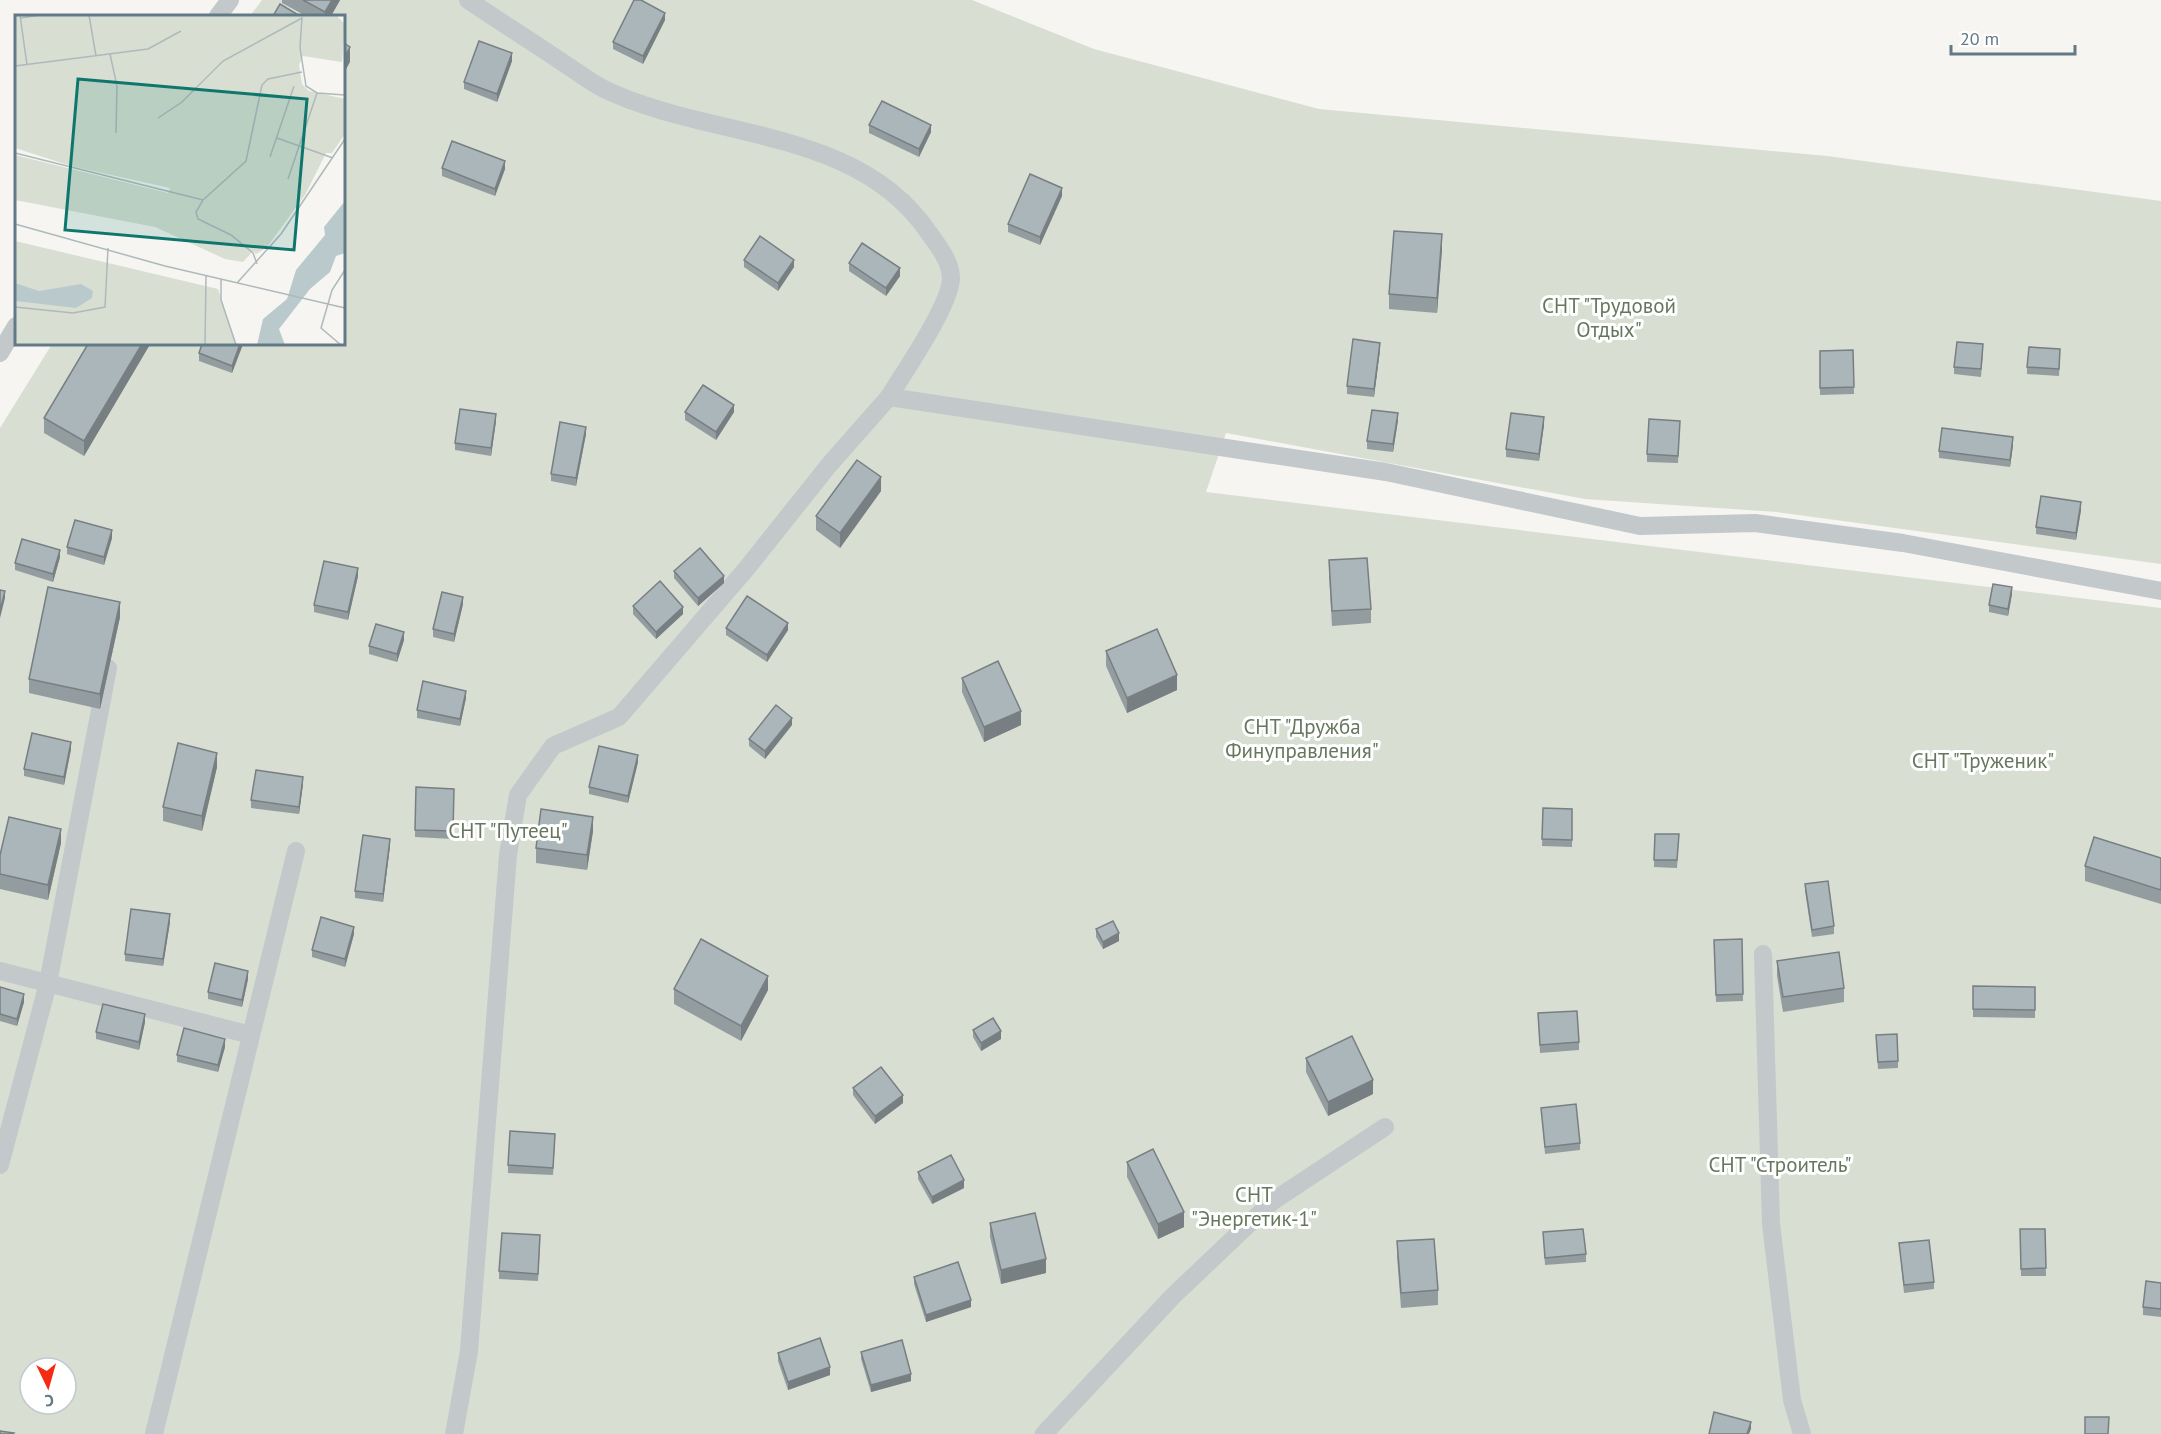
<svg xmlns="http://www.w3.org/2000/svg" width="2161" height="1434" font-family="'PT Sans',sans-serif">
<style>
.green{fill:#d8ded2;fill-rule:evenodd}
.lines{fill:none;stroke-linecap:round;stroke-linejoin:round}
.lane{stroke:#c3c8cb;stroke-width:18}
.wall{fill:#939da0}
.shaded-wall{fill:#787f82}
.building{fill:#abb6ba;stroke:#787f82;stroke-width:1.5}
.labels{text-anchor:middle;stroke-width:6;stroke-linejoin:round;paint-order:stroke}
.park-label{font-size:21px;fill:#66775d;stroke:#fff}
.inset-road{fill:none;stroke:#aeb9bc;stroke-width:1.5}
.view{fill:#0f766e;fill-opacity:0.15;stroke:#0f766e;stroke-width:3}
.inset-edge{fill:none;stroke:#627a86;stroke-width:3}
</style>
<rect width="100%" height="100%" fill="#f6f5f1"/>
<path class="green" d="M262,0H972L1094,49L1319,109L1827,156L2161,201V564L1777,512L1585,499L1226,433L1206,492L2161,608V1434H0V428L52,344H344V16H250ZM30,1368H66V1404H30Z"/>
<g class="lines">
<g class="lane">
<path d="M468,0C499,21 531,41 562,62C576,71 590,82 604,89C709,140 857,126 929,233C938,246 950,260 951,277C952,303 904,372 889,397L1386,472L1640,526L1755,523L1903,543L2161,591"/>
<path d="M218,16L230,0"/>
<path d="M0,353L16,326"/>
<path d="M1763,954L1771,1224L1792,1400L1802,1434"/>
<path d="M0,971L251,1035"/>
<path d="M0,1165L48,983L108,668"/>
<path d="M154,1434L296,851"/>
<path d="M454,1434L469,1351L508,855L518,795L553,746L619,717L747,568L829,465L889,397"/>
<path d="M1044,1434L1173,1296L1273,1201L1385,1127"/>
</g>
</g>
<g class="wall">
<path d="M282,0H340L331,16H306L282,3Z"/>
<path d="M665,20L643,64L613,49V42Z"/>
<path d="M512,61L497,102L464,89V82Z"/>
<path d="M869,125L931,132L919,157L869,133Z"/>
<path d="M442,168L505,169L495,196L442,176Z"/>
<path d="M1062,196L1040,245L1008,232V224Z"/>
<path d="M1442,249L1437,313L1389,309V294Z"/>
<path d="M744,260L794,267L778,291L744,267Z"/>
<path d="M849,263L900,276L886,296L849,271Z"/>
<path d="M149,344V346L84,456L44,433V418Z"/>
<path d="M243,344L232,373L199,361V353Z"/>
<path d="M1380,350L1374,397L1347,394V386Z"/>
<path d="M1853,350L1854,394L1820,395V351Z"/>
<path d="M1983,352L1981,377L1954,374V367Z"/>
<path d="M2060,357L2059,376L2027,374V367Z"/>
<path d="M685,412H734L716,440L685,420Z"/>
<path d="M1398,420L1393,452L1367,449V441Z"/>
<path d="M496,421L491,456L455,450V443Z"/>
<path d="M1680,421L1678,463L1647,462V454Z"/>
<path d="M1544,425L1539,461L1506,457V449Z"/>
<path d="M586,434L576,486L551,481V474Z"/>
<path d="M2013,445L2010,467L1939,458V451Z"/>
<path d="M881,491L840,548L816,530V516Z"/>
<path d="M2081,510L2076,540L2036,534V527Z"/>
<path d="M112,538L104,565L67,554V547Z"/>
<path d="M60,557L53,582L15,570V563Z"/>
<path d="M1329,560L1371,609V623L1332,626L1329,575Z"/>
<path d="M674,571L724,583L698,606L674,578Z"/>
<path d="M358,576L348,620L314,612V605Z"/>
<path d="M2012,594L2008,616L1989,612V605Z"/>
<path d="M463,604L454,642L433,637V629Z"/>
<path d="M633,606L683,614L656,639L633,614Z"/>
<path d="M120,617L100,709L29,693V679Z"/>
<path d="M726,628L788,630L767,662L726,635Z"/>
<path d="M404,640L397,662L369,654V646Z"/>
<path d="M1106,651L1177,690L1127,713L1106,666Z"/>
<path d="M962,678L1021,725L984,742L962,692Z"/>
<path d="M466,698L460,726L417,718V710Z"/>
<path d="M792,725L765,759L749,746V739Z"/>
<path d="M71,749L64,785L24,776V769Z"/>
<path d="M638,762L628,803L589,794V787Z"/>
<path d="M217,767L202,831L163,821V807Z"/>
<path d="M303,784L299,814L251,808V800Z"/>
<path d="M416,787L454,789L453,839L415,837Z"/>
<path d="M1543,808L1572,809V847L1542,846Z"/>
<path d="M593,831L587,870L536,863V848Z"/>
<path d="M1655,834H1679L1677,868L1654,867Z"/>
<path d="M61,843L48,900L0,889V855Z"/>
<path d="M390,846L383,902L355,898V891Z"/>
<path d="M2161,858V904L2085,881V866Z"/>
<path d="M1805,884L1834,926V934L1812,937L1805,891Z"/>
<path d="M170,922L163,966L125,961V954Z"/>
<path d="M1096,929L1119,941L1103,949L1096,937Z"/>
<path d="M354,934L345,967L312,957V950Z"/>
<path d="M1742,939L1743,1001L1716,1002L1714,940Z"/>
<path d="M1777,961L1844,988V1002L1783,1012L1777,976Z"/>
<path d="M248,979L242,1007L208,999V992Z"/>
<path d="M1973,986L2035,987V1018L1973,1017Z"/>
<path d="M0,987L24,1002L17,1026L0,1021Z"/>
<path d="M674,989L768,990L741,1041L674,1004Z"/>
<path d="M1538,1013L1579,1042V1050L1540,1053Z"/>
<path d="M145,1022L139,1050L96,1039V1032Z"/>
<path d="M973,1030L1001,1039L981,1051L973,1037Z"/>
<path d="M1876,1035L1898,1061V1068L1878,1069Z"/>
<path d="M225,1047L218,1072L177,1062V1055Z"/>
<path d="M1306,1058L1373,1094L1328,1116L1306,1072Z"/>
<path d="M853,1088L903,1103L875,1124L853,1095Z"/>
<path d="M1541,1108L1580,1143V1150L1545,1154Z"/>
<path d="M555,1142L553,1175L508,1173V1165Z"/>
<path d="M1127,1162L1184,1227L1158,1239L1127,1177Z"/>
<path d="M918,1172L964,1188L932,1204L918,1179Z"/>
<path d="M990,1223L1046,1273L1001,1284L990,1237Z"/>
<path d="M2020,1229H2045L2046,1276H2021Z"/>
<path d="M1543,1232L1586,1254V1262L1545,1265Z"/>
<path d="M1397,1241L1438,1290V1305L1401,1308L1397,1256Z"/>
<path d="M540,1243L538,1281L499,1279V1271Z"/>
<path d="M1899,1243L1934,1282V1289L1904,1293Z"/>
<path d="M914,1277L971,1307L926,1322L914,1284Z"/>
<path d="M2161,1283V1317L2143,1315V1307Z"/>
<path d="M861,1352L911,1381L871,1392L861,1359Z"/>
<path d="M778,1353L830,1375L788,1390L778,1361Z"/>
</g>
<g class="shaded-wall">
<path d="M332,0H340L331,16H325V12Z"/>
<path d="M665,13V20L643,64V56Z"/>
<path d="M350,47V62L344,73V58Z"/>
<path d="M512,53V61L497,102V94Z"/>
<path d="M931,125V132L919,157V149Z"/>
<path d="M505,161V169L495,196V189Z"/>
<path d="M1062,188V196L1040,245V237Z"/>
<path d="M1442,234V249L1437,313V298Z"/>
<path d="M794,260V267L778,291V283Z"/>
<path d="M900,268V276L886,296V288Z"/>
<path d="M1380,343V350L1374,397V389Z"/>
<path d="M142,344H149V346L84,456V441Z"/>
<path d="M240,344H243L232,373V366Z"/>
<path d="M734,405V412L716,440V432Z"/>
<path d="M1398,413V420L1393,452V444Z"/>
<path d="M496,414V421L491,456V448Z"/>
<path d="M1544,417V425L1539,461V454Z"/>
<path d="M586,427V434L576,486V478Z"/>
<path d="M2013,437V445L2010,467V460Z"/>
<path d="M881,477V491L840,548V533Z"/>
<path d="M2081,502V510L2076,540V533Z"/>
<path d="M112,530V538L104,565V557Z"/>
<path d="M60,550V557L53,582V574Z"/>
<path d="M358,568V576L348,620V612Z"/>
<path d="M724,576V583L698,606V598Z"/>
<path d="M2012,587V594L2008,616V609Z"/>
<path d="M5,591V598L0,618V611Z"/>
<path d="M463,597V604L454,642V634Z"/>
<path d="M120,602V617L100,709V694Z"/>
<path d="M683,607V614L656,639V632Z"/>
<path d="M788,623V630L767,662V655Z"/>
<path d="M404,632V640L397,662V654Z"/>
<path d="M1177,675V690L1127,713V698Z"/>
<path d="M466,691V698L460,726V719Z"/>
<path d="M1021,711V725L984,742V727Z"/>
<path d="M792,718V725L765,759V751Z"/>
<path d="M71,742V749L64,785V777Z"/>
<path d="M217,753V767L202,831V816Z"/>
<path d="M638,755V762L628,803V796Z"/>
<path d="M303,777V784L299,814V807Z"/>
<path d="M593,817V831L587,870V855Z"/>
<path d="M61,829V843L48,900V885Z"/>
<path d="M390,839V846L383,902V894Z"/>
<path d="M170,914V922L163,966V959Z"/>
<path d="M354,927V934L345,967V959Z"/>
<path d="M1119,933V941L1103,949V942Z"/>
<path d="M248,971V979L242,1007V1000Z"/>
<path d="M768,976V990L741,1041V1026Z"/>
<path d="M24,994V1002L17,1026V1019Z"/>
<path d="M145,1014V1022L139,1050V1042Z"/>
<path d="M1001,1031V1039L981,1051V1043Z"/>
<path d="M225,1039V1047L218,1072V1065Z"/>
<path d="M1373,1080V1094L1328,1116V1102Z"/>
<path d="M903,1095V1103L875,1124V1116Z"/>
<path d="M964,1180V1188L932,1204V1197Z"/>
<path d="M1184,1212V1227L1158,1239V1224Z"/>
<path d="M1046,1259V1273L1001,1284V1270Z"/>
<path d="M971,1300V1307L926,1322V1315Z"/>
<path d="M830,1367V1375L788,1390V1382Z"/>
<path d="M911,1374V1381L871,1392V1385Z"/>
<path d="M1751,1422V1429L1749,1434H1747Z"/>
</g>
<g class="building">
<path d="M303,0H332L325,12Z"/>
<path d="M634,0H641L665,13L643,56L613,42Z"/>
<path d="M280,4L300,16H273Z"/>
<path d="M479,41L512,53L497,94L464,82Z"/>
<path d="M344,43L350,47L344,58Z"/>
<path d="M882,101L931,125L919,149L869,125Z"/>
<path d="M452,141L505,161L495,189L442,168Z"/>
<path d="M1030,174L1062,188L1040,237L1008,224Z"/>
<path d="M1394,231L1442,234L1437,298L1389,294Z"/>
<path d="M760,236L794,260L778,283L744,260Z"/>
<path d="M862,243L900,268L886,288L849,263Z"/>
<path d="M1353,339L1380,343L1374,389L1347,386Z"/>
<path d="M1957,342L1983,344L1981,369L1954,367Z"/>
<path d="M88,344H142L84,441L44,418Z"/>
<path d="M202,344H240L232,366L199,353Z"/>
<path d="M2029,347L2060,349L2059,369L2027,367Z"/>
<path d="M1853,350L1854,387L1820,388V351Z"/>
<path d="M703,385L734,405L716,432L685,412Z"/>
<path d="M460,409L496,414L491,448L455,443Z"/>
<path d="M1372,410L1398,413L1393,444L1367,441Z"/>
<path d="M1511,413L1544,417L1539,454L1506,449Z"/>
<path d="M1649,419L1680,421L1678,456L1647,454Z"/>
<path d="M560,422L586,427L576,478L551,474Z"/>
<path d="M1942,428L2013,437L2010,460L1939,451Z"/>
<path d="M857,460L881,477L840,533L816,516Z"/>
<path d="M2041,496L2081,502L2076,533L2036,527Z"/>
<path d="M75,520L112,530L104,557L67,547Z"/>
<path d="M22,539L60,550L53,574L15,563Z"/>
<path d="M700,548L724,576L698,598L674,571Z"/>
<path d="M1367,558L1371,609L1332,611L1329,560Z"/>
<path d="M324,561L358,568L348,612L314,605Z"/>
<path d="M660,581L683,607L656,632L633,606Z"/>
<path d="M1993,584L2012,587L2008,609L1989,605Z"/>
<path d="M48,587L120,602L100,694L29,679Z"/>
<path d="M0,590L5,591L0,611Z"/>
<path d="M442,592L463,597L454,634L433,629Z"/>
<path d="M747,596L788,623L767,655L726,628Z"/>
<path d="M376,624L404,632L397,654L369,646Z"/>
<path d="M1157,629L1177,675L1127,698L1106,651Z"/>
<path d="M998,661L1021,711L984,727L962,678Z"/>
<path d="M423,681L466,691L460,719L417,710Z"/>
<path d="M776,705L792,718L765,751L749,739Z"/>
<path d="M32,733L71,742L64,777L24,769Z"/>
<path d="M178,743L217,753L202,816L163,807Z"/>
<path d="M599,746L638,755L628,796L589,787Z"/>
<path d="M256,770L303,777L299,807L251,800Z"/>
<path d="M416,787L454,789L453,831L415,830Z"/>
<path d="M1543,808L1572,809V840L1542,839Z"/>
<path d="M541,809L593,817L587,855L536,848Z"/>
<path d="M9,817L61,829L48,885L0,874V855Z"/>
<path d="M1655,834H1679L1677,860H1654Z"/>
<path d="M363,835L390,839L383,894L355,891Z"/>
<path d="M2094,837L2161,858V890L2085,866Z"/>
<path d="M1828,881L1834,926L1812,930L1805,884Z"/>
<path d="M131,909L170,914L163,959L125,954Z"/>
<path d="M321,917L354,927L345,959L312,950Z"/>
<path d="M1113,921L1119,933L1103,942L1096,929Z"/>
<path d="M701,939L768,976L741,1026L674,989Z"/>
<path d="M1742,939L1743,994L1716,995L1714,940Z"/>
<path d="M1839,952L1844,988L1783,997L1777,961Z"/>
<path d="M215,963L248,971L242,1000L208,992Z"/>
<path d="M1973,986L2035,987V1010L1973,1009Z"/>
<path d="M0,987L24,994L17,1019L0,1014Z"/>
<path d="M103,1004L145,1014L139,1042L96,1032Z"/>
<path d="M1577,1011L1579,1042L1540,1045L1538,1013Z"/>
<path d="M993,1018L1001,1031L981,1043L973,1030Z"/>
<path d="M184,1028L225,1039L218,1065L177,1055Z"/>
<path d="M1897,1034L1898,1061L1878,1062L1876,1035Z"/>
<path d="M1352,1036L1373,1080L1328,1102L1306,1058Z"/>
<path d="M881,1067L903,1095L875,1116L853,1088Z"/>
<path d="M1576,1104L1580,1143L1545,1147L1541,1108Z"/>
<path d="M510,1131L555,1134L553,1168L508,1165Z"/>
<path d="M1153,1149L1184,1212L1158,1224L1127,1162Z"/>
<path d="M951,1155L964,1180L932,1197L918,1172Z"/>
<path d="M1035,1213L1046,1259L1001,1270L990,1223Z"/>
<path d="M1583,1229L1586,1254L1545,1258L1543,1232Z"/>
<path d="M2020,1229H2045L2046,1268L2021,1269Z"/>
<path d="M502,1233L540,1235L538,1274L499,1271Z"/>
<path d="M1434,1239L1438,1290L1401,1293L1397,1241Z"/>
<path d="M1929,1240L1934,1282L1904,1285L1899,1243Z"/>
<path d="M958,1262L971,1300L926,1315L914,1277Z"/>
<path d="M2146,1281L2161,1283V1309L2143,1307Z"/>
<path d="M820,1338L830,1367L788,1382L778,1353Z"/>
<path d="M902,1340L911,1374L871,1385L861,1352Z"/>
<path d="M1714,1412L1751,1422L1747,1434H1709Z"/>
<path d="M2085,1417H2109L2108,1434H2085Z"/>
<path d="M0,1431L14,1433L13,1434H0Z"/>
</g>
<g class="labels">
<g class="park-label">
<text x="1609" y="313">СНТ "Трудовой<tspan x="1609" dy="24">Отдых"</tspan></text>
<text x="1302" y="734">СНТ "Дружба<tspan x="1302" dy="24">Финуправления"</tspan></text>
<text x="1983" y="768">СНТ "Труженик"</text>
<text x="508" y="838">СНТ "Путеец"</text>
<text x="1780" y="1172">СНТ "Строитель"</text>
<text x="1254" y="1202">СНТ<tspan x="1254" dy="24">"Энергетик-1"</tspan></text>
</g>
</g>
<g transform="translate(15 15)">
<rect width="330" height="330" fill="#f6f5f1"/>
<path d="M0,0H321L330,9L327,47L288,41L284,50L287,69L294,76L330,84V119L317,138H311L290,180L252,232L241,239L238,236L228,247L210,244L140,212L0,185V140L153,178L155,173L56,151L0,133ZM0,226L203,274L222,330H0Z" fill="#d8ded2"/>
<path d="M330,186V238L321,241L315,257L295,274L264,314L270,330H242L248,304L272,284L281,255L310,220L309,212ZM0,268L24,276L66,269L78,276L77,283L61,293L0,286Z" fill="#bacacc"/>
<path class="inset-road" d="M5,0L12,50M74,0L81,41M287,2L285,33L291,71L302,78L330,80M6,3L24,0M95,39L102,71L101,118M0,51L133,34L166,16M143,103L167,87L208,46L287,3M262,123L318,143M0,138L188,185L181,197L183,204L216,220L238,238L242,249M255,142L279,71M273,164L302,78M188,185L231,146L247,70L253,64L287,57M0,209L150,251L330,293M206,264V285L221,330M222,268L266,219L330,124M0,292L58,298L90,292L93,233M190,330L191,260M326,330L306,313L317,275L330,255"/>
<path class="view" d="M63,64L292,84L279,235L50,215Z"/>
<rect width="330" height="330" class="inset-edge"/>
</g>
<g transform="translate(48 1386) rotate(175)"><circle r="28" fill="#ffffff" stroke="#c0cacf" stroke-width="1.5"/>
<path d="M0-4.5L10 22L0 15L-10 22Z" fill="#f42a13"/>
<text y="-9" font-size="16" font-weight="bold" text-anchor="middle" fill="#627a86">С</text>
</g>
<path d="M1951 45v9h124v-9" fill="none" stroke="#627a86" stroke-width="3"/>
<text x="1960" y="45" font-size="18" fill="#627a86" stroke="#ffffff" stroke-width="4.5" paint-order="stroke">20 m</text>
</svg>
